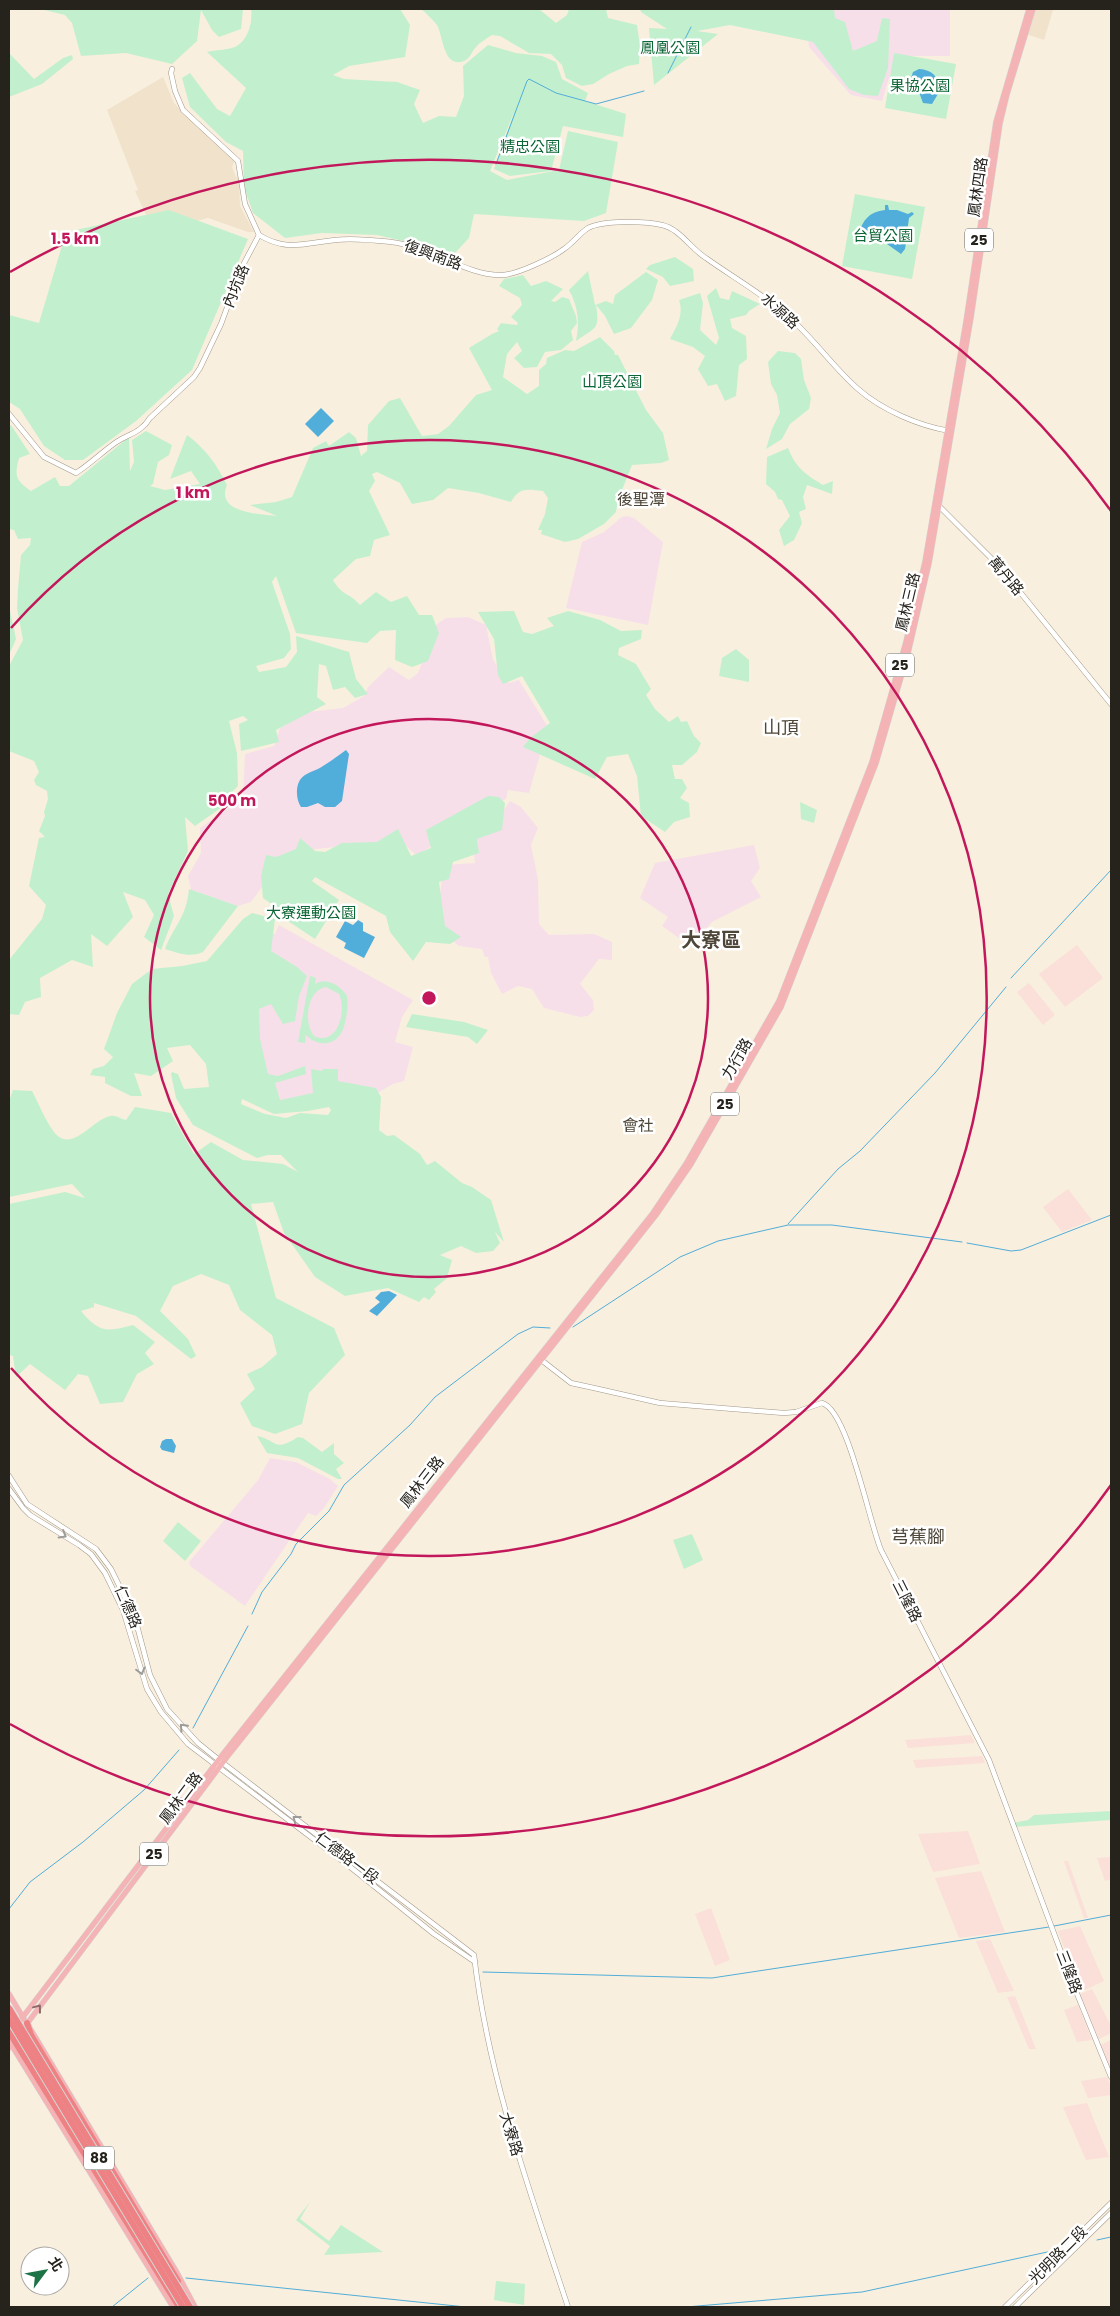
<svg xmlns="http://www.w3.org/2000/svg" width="1120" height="2316" font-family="Poppins,'Noto Sans TC',sans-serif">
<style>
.built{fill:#f1e2cb}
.industrial{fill:#fae0d9}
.education{fill:#f7dfea}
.green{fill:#c2f0ce;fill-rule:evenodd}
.water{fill:#51add9}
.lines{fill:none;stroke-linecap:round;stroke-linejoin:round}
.stream{stroke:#51add9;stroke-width:1}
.minor-casing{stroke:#a29889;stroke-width:5.5}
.major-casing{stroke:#d8d7d6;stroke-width:6}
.highway-casing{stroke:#d8d7d6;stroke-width:8}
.minor{stroke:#fff;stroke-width:4.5}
.major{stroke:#f4b3b5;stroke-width:5}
.highway{stroke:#ed8184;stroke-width:6}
.highway-bridge-casing{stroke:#d8d7d6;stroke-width:8;stroke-linecap:butt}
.highway-bridge{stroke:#ed8184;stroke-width:6}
.oneway{stroke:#9d9c99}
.oneway2{stroke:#8d6b69}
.ring{fill:none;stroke:#c2185b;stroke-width:2.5}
.labels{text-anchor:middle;stroke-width:5;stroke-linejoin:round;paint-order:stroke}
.shield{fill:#fff;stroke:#676561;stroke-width:1}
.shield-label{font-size:14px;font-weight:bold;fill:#26231d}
.park-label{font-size:15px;fill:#0d6635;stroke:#fff}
.street-label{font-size:15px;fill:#26231d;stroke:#fff}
.neighbourhood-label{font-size:16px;fill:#4e4638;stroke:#fff}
.quarter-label{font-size:18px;fill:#4e4638;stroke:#fff}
.district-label{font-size:20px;font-weight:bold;fill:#4e4638;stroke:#fff}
.centre{fill:#c2185b;stroke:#fff;stroke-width:2.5}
.ring-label{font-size:15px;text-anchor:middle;font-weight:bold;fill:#c2185b;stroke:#fff;stroke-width:5;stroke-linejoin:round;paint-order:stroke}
</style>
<rect width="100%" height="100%" fill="#f9efde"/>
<g class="built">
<path d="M1034,9L1053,10L1044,40L1026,34Z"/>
<path d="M163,77L174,103L191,121L235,160L232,167L236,177L239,176L240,206L254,232H248L208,218L154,232L135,191L138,190L107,110Z"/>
</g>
<g class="industrial">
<path d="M1077,945L1103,978L1065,1007L1039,974Z"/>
<path d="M1029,983L1055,1015L1043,1025L1017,992Z"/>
<path d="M1068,1189L1092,1220L1062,1232L1043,1207Z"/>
<path d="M971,1735L975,1743L908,1748L905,1740Z"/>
<path d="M982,1756L985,1763L916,1768L913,1760Z"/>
<path d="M968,1831L980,1864L933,1872L918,1834Z"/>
<path d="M1111,1857V1879L1105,1881L1097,1858Z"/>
<path d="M1064,1861H1068L1088,1918H1084Z"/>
<path d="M981,1871L1005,1932L959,1938L935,1878Z"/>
<path d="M711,1908L730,1960L715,1966L695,1914Z"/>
<path d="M1080,1926L1104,1981L1081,1992L1058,1931Z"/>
<path d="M990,1939L1014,1991L998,1993L976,1941Z"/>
<path d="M1092,1989L1111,2026V2033L1099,2039L1080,1994Z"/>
<path d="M1015,1996L1036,2049H1029L1007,1997Z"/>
<path d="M1078,2005L1092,2040L1077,2042L1064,2010Z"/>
<path d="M1111,2040V2073L1100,2045Z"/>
<path d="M1107,2077L1111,2087V2095L1088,2098L1081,2081Z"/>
<path d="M1087,2103L1109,2157L1086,2160L1063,2107Z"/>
</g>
<g class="education">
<path d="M805,9H950V56H896L882,101L851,95L809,47Z"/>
<path d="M627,516L634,518L663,542L648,625L566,608L582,542L604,532L622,517Z"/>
<path d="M468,617L486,625L493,660L509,683L519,680L548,727L529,793L508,790L506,799L485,809L417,856L394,835L373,849L346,846L316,849L292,858L270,876L251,902L238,906L191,890L188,876L201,853L200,828L243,798L245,754L274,746L280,728L308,712L343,708L364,696L368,687L389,667L409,680L418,673L437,624L446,618Z"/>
<path d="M510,801L521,807L538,828L531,845L538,879L539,924L549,935L594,934L612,942V960L599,959L580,984L593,1000L594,1010L588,1016L580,1017L544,1008L532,989L518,986L502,994L491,973L488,957H485L482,949L459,946L439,929L437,916L444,865L475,863L472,838L501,814Z"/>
<path d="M754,845L760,868L751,881L761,897L712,922L690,946L662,926L668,917L640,898L655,863Z"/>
<path d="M279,925L413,1000L402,1017L395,1042L413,1047L404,1081L393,1084L379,1092L362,1091L274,1110L257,1055L258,932L275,934Z"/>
<path d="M270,1458L296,1462L330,1479L338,1486L324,1508L316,1516L308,1513L245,1606L190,1566L189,1562L258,1480Z"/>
</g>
<g class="green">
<path d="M40,9H243L241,29L219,37L212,30L201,10L197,41L172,64L126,53L81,56L72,23L65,15Z"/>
<path d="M251,9H400L410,25L405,57L349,66L333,75L344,79L397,82L420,90L414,104L423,123L439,116L456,117L464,96L463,66L488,45L516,53L542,56L556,62L562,79L588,93L585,101L626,114L623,137L563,126L551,171L510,176L494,169L515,110L490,171L507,180L559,170L568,131L618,142L606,213L584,221L474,214L469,238L455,253L377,235L322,233L285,238L253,213L244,187L243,151L226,142L190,107L182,78L190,73L217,109L230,116L246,88L207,52C215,50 227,50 235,47C248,41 253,22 251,9Z"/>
<path d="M421,9H539L556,23L567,15L569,9H606L608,18L637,25L640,46L639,64L627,66L609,74L593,84L582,86L566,78L562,65L551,54L529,53L500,36L492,35C486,39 480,42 476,47C471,52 471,58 464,61C443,69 443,35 437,25C433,20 426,13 421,9Z"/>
<path d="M640,9H834L835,18L845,22L853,51L877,41L882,18L890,19L888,68L878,96L864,95L849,89L813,42L730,25L697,31L718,34L654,85L649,28L667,29L641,12Z"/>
<path d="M9,53L34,79L63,58L72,55L73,59L42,84L9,97Z"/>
<path d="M894,53L956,64L946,119L885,108Z"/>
<path d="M855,194L925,207L912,279L842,266Z"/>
<path d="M169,210L248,239L192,370L136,421L83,460H65L44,446L20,409L9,402V315L39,323L66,232Z"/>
<path d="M675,257L693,269L694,281L670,286L663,277L646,269L650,265Z"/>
<path d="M588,271L595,305L606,301L613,304L615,295L646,272L658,280L652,300L631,328L614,334L605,316L596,305C600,330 596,327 576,341C580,322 578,307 569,290Z"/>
<path d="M523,275L531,286L546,281L563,289L551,301L555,302L562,297L569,299L576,316L577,323L571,331L573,340L561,350L545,352L537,367L524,368L514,358L522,351L517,342L507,354L503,377L527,394L539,386V370L546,364L547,358L565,350L574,351L600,337L614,351L615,355H618L646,410L663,433L669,460L661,463L632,465L618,500L616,512L604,524L578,539L565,542L541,534L542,530H538L545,514L548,498L543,491C527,489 519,487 511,502L479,493L448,488L433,500L412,504L400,483L377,472L372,474L375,481L369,491L390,535L374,540L370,556L356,559L333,580C343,597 349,592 360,605L376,592L391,602L407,596L419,615H432L439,633L428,661L412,667L395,660L396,630L380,631L367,643L296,633L276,576L272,582L290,634L291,649L284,658L256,666L259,672L286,667L297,652L296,636L349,652L356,679L368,694L355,698L345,687L333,690L326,666L319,664L317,697L326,704L276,730L279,742L241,751L239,724L248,720L243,716L229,721L237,753L238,786L231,793L232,800L195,826L185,817L188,851L168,894L174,916L161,950L144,937L154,915L145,900L123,892L133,917L107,946L91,934L93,967L72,960L40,978L41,997L25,1002L19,1015L9,1014V960L42,919L46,905L29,886L39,838L45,837L39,831L45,816L44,812L48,799L47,791L36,785L34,780L39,772L34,761L9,751V666L23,640L17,608L18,589L21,555L30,545L31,538L18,539L14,530L9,529V427L11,425L30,454L19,458C14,477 16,480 31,491L55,477L60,486H69L129,437L130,471L134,462L132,440L146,431L172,445L169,455L158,462L153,484L150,486L165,490L200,484L191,471L170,479L187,435C206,449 217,465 227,485C215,513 260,514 277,516L250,505L276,502L292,497L313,448L326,441L329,446L349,432L356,438L361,456L367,451L368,425L389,401L400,398L422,436L438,434L449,426L476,395L492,390L469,348L492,334L499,331L497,329L501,323L517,325L518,323L511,317L522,305L520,298L499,286L504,279Z"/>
<path d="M716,288L720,298L729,300L732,291L760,304L749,311L746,315L730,319L732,328L746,336L747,359L739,365L736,396L725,401L717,384L708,386L698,369L705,356L693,347L670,339C677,326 684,315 679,300L700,293L703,303L700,330L716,345L719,338L707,296Z"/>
<path d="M778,351L795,353L801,359L804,380L811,398L809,409L790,424L782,439L766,449L772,429L780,413L777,395L771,384L768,362Z"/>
<path d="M788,448C796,468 805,474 823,485L833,481L832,494L807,485L803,497L806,509L799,512L802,523L794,540L784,546L779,530L790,516L782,500L778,499L775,492L766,484L767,457Z"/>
<path d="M9,606L16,639L9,655Z"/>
<path d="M514,611L523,632L532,634L554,626L547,618L568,611L600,620L621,631L642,630L641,639L619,648L618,655L636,664L651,689L646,695L655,709L669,722L678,716L681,722L687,721L694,736L701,743L697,752L682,765H672L675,779H682L687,788L680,798L689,803L690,817L674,822L665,832L641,816L637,776L628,754L607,757L595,779L523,747L530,738L550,723L522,676L503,684L498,675L494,639L478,612Z"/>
<path d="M736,649L749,660V682L719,676L722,658Z"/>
<path d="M488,796L499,797L505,803L502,830L477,839L479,853L453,862L449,879L439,882L445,926L461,937L450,944L426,942L413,961L390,932L386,916L315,877L312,881L339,900L315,939L285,919L295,904L287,915L263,898L261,876L266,855L276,857L296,849L300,838L315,851L325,852L342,843L377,842L398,829L411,856L431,848L426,830Z"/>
<path d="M800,802L817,810L814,823L801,819Z"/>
<path d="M189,889L238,906L203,952C190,958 178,953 165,949C174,925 186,919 189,889Z"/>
<path d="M252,913L275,919L271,951L297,967L307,976L299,996L295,1021L283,1024L271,1004L259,1009L260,1039L268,1074L278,1076L305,1066L306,1074L275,1083L280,1100L313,1093L311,1069L322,1071L323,1069H338V1081L376,1088L381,1097L379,1130L387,1136L394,1135L420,1154L427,1165L435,1161L462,1183L472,1187L491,1200L504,1242L495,1232L500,1243L493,1251L476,1253L461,1246L440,1255L452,1260L447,1278L434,1289L436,1292L429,1300L424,1297L419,1302L388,1288L345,1296L315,1277L284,1233L273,1202L251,1204L276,1298L334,1328L345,1355L309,1393L302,1424L275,1434L252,1426L240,1403L255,1389L247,1374L262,1367L277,1354L272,1335L240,1310L229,1285L201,1274L173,1286L160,1311L188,1339L196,1356L191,1359L136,1316L94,1303V1307L81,1311C99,1333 107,1332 133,1325L155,1342L145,1353L154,1364L137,1374L123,1402L100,1404L88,1376L78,1374L65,1390L30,1364L16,1377L13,1356L9,1355V1204L65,1192L85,1198L72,1184L9,1197V1101L13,1090L32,1091C39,1104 45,1120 54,1132C72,1155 93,1118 111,1116C115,1115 121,1119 126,1120L135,1107L171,1113L194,1154L211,1142L243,1160L283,1164L298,1172L281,1155H268L257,1158L193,1125L176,1098L171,1074L172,1072L178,1074L184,1089L209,1087L206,1064L190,1045L167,1048L173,1061L151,1076L134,1073L142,1096H131L105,1083V1077L90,1075L93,1069L104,1066L113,1057L104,1049L117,1013L132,984L152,969L182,966L207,961L243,919ZM242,1099L274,1114L308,1111L329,1107L331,1110L328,1115L300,1113L286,1118L265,1114L241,1104Z"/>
<path d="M310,976L316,978L315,984C326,977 340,985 347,996C349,1005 346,1027 340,1035C331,1047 315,1045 306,1035L305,1043L298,1042ZM326,987L339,994C347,1010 338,1047 314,1036C303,1023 307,990 326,987Z"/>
<path d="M412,1014L464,1022L488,1030L477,1044L468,1037L406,1027Z"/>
<path d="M257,1436C278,1440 273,1453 298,1437L303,1438L322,1452L334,1443V1454L344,1463L336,1469L342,1479H338L298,1458L267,1453Z"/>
<path d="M178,1522L201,1541L185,1561L163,1541Z"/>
<path d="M692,1534L703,1560L684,1569L673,1540Z"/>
<path d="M1111,1811V1820L1014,1827L1012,1823L1028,1820L1034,1815Z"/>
<path d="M310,2202L300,2219L329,2241L341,2225L383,2252L324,2255L330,2246L296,2220Z"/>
<path d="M496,2281L525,2284L524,2305L494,2300Z"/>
</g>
<g class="water">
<path d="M919,69C932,70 938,76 941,89L932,104L923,103L916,84L910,82L900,85L899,82L911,78L913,72Z"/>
<path d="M885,205H888L889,210H897L908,214L912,212L914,214L909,218L907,233L914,235V238L907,237L905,249L901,254L887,244L860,241L858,234C864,219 869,212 885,210Z"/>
<path d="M321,408L334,421L318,437L305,424Z"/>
<path d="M346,750L349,754L342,801L335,807H325L318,803L307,807H301C295,798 295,781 305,775C311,771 318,770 323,766C331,761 338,756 346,750Z"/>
<path d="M358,920L363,923V931L375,937L364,958L344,948L346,943L336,937L345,921L353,925Z"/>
<path d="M389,1291L397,1295L377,1316L369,1311L380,1302L375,1298L381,1292Z"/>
<path d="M166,1439H172L176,1446L174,1453L162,1450L160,1447L162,1441Z"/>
</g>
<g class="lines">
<g class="stream">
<path d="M668,73L691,27"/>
<path d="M496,164L527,81L529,79L556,93L596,104L644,91"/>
<path d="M1011,978L1111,870"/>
<path d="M788,1224L838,1169L860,1151L935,1073L1006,987"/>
<path d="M967,1243L1011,1251L1021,1250L1111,1215"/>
<path d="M573,1327L680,1257L718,1241L788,1225H832L962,1242"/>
<path d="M252,1614L262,1592L291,1554L296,1544L329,1511L344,1485L410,1425L435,1397L518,1334L533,1327L550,1328"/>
<path d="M193,1728L248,1626"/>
<path d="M9,1909L30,1882L83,1842L144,1790L179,1750"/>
<path d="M483,1972L712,1978L1049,1927L1111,1915"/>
<path d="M1097,2240L1111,2237"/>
<path d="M186,2278L466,2307"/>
<path d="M112,2307L148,2278"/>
<path d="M686,2307L862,2292L1052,2251"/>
</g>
<g class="minor-casing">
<g id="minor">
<path d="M259,235C287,252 305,243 335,240C354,238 372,240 391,242C429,246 469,277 503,275C518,274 552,258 564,249C573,243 580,233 588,228C603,220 646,221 662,225C680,229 691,249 706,258C734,278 763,294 789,317C814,339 833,367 858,389C882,410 919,426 950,431"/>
<path d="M9,414L44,457L76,473C90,464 101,453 115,443C128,434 141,433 150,418L194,377L200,368L221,324L242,267L259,235L245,204L238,161L183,110L175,91L171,73L172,69"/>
<path d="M938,505L998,565L1111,704"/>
<path d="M540,1359L571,1383L594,1388L660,1403L784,1413L796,1412L822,1403C848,1410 869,1522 881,1550L989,1760L1073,1984L1111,2077"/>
<path d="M9,1476L27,1504L96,1549L111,1569L135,1618L150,1675L167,1709L198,1743L219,1760L474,1955C488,2077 530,2192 568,2307"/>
<path d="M9,1489L23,1508L30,1515L79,1545L91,1554L105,1573L123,1610L147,1689L161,1712L188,1744L349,1866L434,1934L475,1962"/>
<path d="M1005,2307L1111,2203"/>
<path d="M1015,2307L1111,2213"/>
</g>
</g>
<g class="major-casing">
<g id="major">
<path d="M9,1994L24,2019"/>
<path d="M26,2025L227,1757L656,1215L691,1164L781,1007L876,763L908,653L929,563L971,317L1000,123L1007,94L1033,9"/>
<path d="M16,2026L223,1754L653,1213L686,1164L779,1001L872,762L906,642L925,562L966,322L996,122L1029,9"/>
<path d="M31,2030L176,2271L195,2307"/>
<path d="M9,2041L173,2307"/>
<path d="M9,2048L21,2032"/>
</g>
</g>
<g class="highway-casing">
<g id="highway">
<path d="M27,2023L31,2035L178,2281"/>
<path d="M9,2032L179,2307"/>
</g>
</g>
<use href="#minor" class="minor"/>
<use href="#major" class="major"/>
<use href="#highway" class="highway"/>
<g class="highway-bridge-casing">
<g id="highway-bridge">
<path d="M9,2008L190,2307"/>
<path d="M9,2019L183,2307"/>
</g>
</g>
<use href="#highway-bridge" class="highway-bridge"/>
</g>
<defs><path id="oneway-chevron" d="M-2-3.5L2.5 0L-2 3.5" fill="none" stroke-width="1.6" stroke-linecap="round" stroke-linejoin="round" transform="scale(1.25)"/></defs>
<g class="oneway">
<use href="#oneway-chevron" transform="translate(63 1535) rotate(31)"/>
<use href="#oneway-chevron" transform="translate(141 1671) rotate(75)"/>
<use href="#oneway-chevron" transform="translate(183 1727) rotate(-133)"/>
<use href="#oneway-chevron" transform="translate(296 1819) rotate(-142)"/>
</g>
<use class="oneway2" href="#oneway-chevron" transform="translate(38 2008) rotate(-53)"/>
<g class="ring">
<circle cx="429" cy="998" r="279"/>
<path d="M11 628A558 558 0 1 1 11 1368"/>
<path d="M1111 1485A838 838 0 0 1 10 1724M10 272A838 838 0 0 1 1111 511"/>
</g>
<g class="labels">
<g class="shield">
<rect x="965" y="228.5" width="28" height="23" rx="4"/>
<rect x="886" y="653.5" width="28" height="23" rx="4"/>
<rect x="711" y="1092.5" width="28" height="23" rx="4"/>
<rect x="140" y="1842.5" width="28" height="23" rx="4"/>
<rect x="84" y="2146.5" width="30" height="23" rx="4"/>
</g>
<g class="shield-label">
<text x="979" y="245">25</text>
<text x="900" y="670">25</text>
<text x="725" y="1109">25</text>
<text x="154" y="1859">25</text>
<text x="99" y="2163">88</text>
</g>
<g class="park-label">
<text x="670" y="53">鳳凰公園</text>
<text x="920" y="91">果協公園</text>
<text x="530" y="152">精忠公園</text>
<text x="883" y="241">台貿公園</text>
<text x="612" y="387">山頂公園</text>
<text x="311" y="918">大寮運動公園</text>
</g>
<g class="street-label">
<text transform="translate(978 187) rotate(-82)" y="5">鳳林四路</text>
<text transform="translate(433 255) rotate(20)" y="5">復興南路</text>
<text transform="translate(236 286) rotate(-68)" y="5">內坑路</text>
<text transform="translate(780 311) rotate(42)" y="5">水源路</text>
<text transform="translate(1006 576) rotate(50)" y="5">萬丹路</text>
<text transform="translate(908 602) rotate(-77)" y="5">鳳林三路</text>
<text transform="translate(737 1059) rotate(-60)" y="5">力行路</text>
<text transform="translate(422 1482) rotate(-52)" y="5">鳳林三路</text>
<text transform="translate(907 1601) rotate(63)" y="5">三隆路</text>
<text transform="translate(128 1607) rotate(67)" y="5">仁德路</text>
<text transform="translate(181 1798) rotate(-53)" y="5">鳳林二路</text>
<text transform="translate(347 1858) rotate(37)" y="5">仁德路一段</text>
<text transform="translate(1069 1972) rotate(69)" y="5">三隆路</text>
<text transform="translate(511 2134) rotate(73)" y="5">大寮路</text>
<text transform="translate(1058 2255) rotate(-45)" y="5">光明路二段</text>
</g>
<g class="neighbourhood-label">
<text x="641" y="505">後聖潭</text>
<text x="638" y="1131">會社</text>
</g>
<g class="quarter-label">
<text x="781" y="734">山頂</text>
<text x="918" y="1543">芎蕉腳</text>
</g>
<g class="district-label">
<text x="711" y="947">大寮區</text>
</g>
</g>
<circle cx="429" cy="998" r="8" class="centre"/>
<g class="ring-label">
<text x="75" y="244">1.5 km</text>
<text x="193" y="498">1 km</text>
<text x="232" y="806">500 m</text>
</g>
<rect width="1120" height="2316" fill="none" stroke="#26231d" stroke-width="20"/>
<g transform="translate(45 2271) rotate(58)"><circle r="24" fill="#ffffff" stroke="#a8a7a5"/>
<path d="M0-4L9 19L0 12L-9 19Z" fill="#1e7346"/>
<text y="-8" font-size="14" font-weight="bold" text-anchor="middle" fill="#26231d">北</text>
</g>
</svg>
